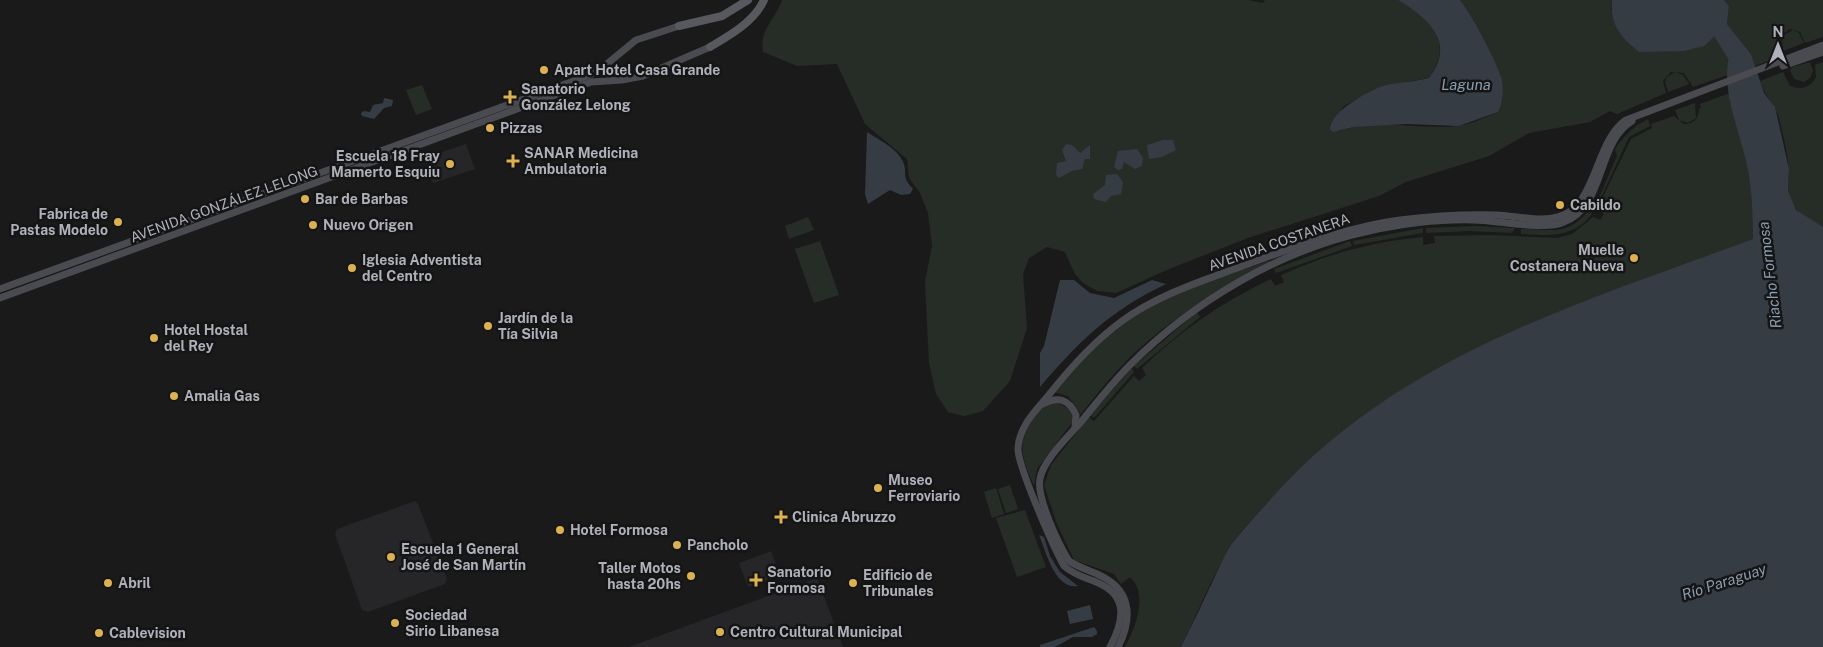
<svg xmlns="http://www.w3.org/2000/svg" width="1823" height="647" font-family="'Public Sans',sans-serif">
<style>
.built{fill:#262628}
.green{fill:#262d27}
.water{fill:#353c43}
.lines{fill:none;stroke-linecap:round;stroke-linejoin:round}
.river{stroke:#353c43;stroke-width:10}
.secondary{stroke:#494b50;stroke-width:7}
.primary{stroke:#57595f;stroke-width:8}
.poi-dot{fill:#dcb151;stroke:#151516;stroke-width:2}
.labels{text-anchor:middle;stroke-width:5;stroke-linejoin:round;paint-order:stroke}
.poi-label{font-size:14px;font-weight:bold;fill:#aeb1b9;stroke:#151516;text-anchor:start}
.street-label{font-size:14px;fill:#aeb1b9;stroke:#151516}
.water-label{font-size:15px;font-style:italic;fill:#899daf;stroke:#151516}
</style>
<rect width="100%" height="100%" fill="#1a1a1b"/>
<g class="built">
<path d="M466,144L475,169L433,183L424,158Z"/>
<path d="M415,501L418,504L447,579L445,584L368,612L362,610L335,534L337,529Z"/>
<path d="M771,551L780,575L748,587L739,563Z"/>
<path d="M817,578L843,647H629Z"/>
</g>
<g class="green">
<path d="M782,0H1248L1263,3L1265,0H1398C1430,19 1455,42 1429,78L1383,86L1344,106L1330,125L1340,131C1375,118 1421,130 1457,126C1470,125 1486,117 1498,112C1500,107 1503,102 1503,97C1505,76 1474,16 1460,0H1612L1611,10L1717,29L1735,57L1739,71L1693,87L1684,73L1671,72L1663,81L1666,93L1617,114L1610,111L1590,122L1529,133L1489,156L1406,182L1379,196L1248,238L1169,269L1116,293L1097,291L1083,283L1075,274L1065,252L1047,247L1029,258L1023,274L1027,328L1010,381L983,411L964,416L948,412L936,394L929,363L925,282L932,246L928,213L920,193L909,178L907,159L865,124L837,64L797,66L763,52C759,29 775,21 782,0Z"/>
<path d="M1724,0H1823V37L1805,43L1800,32L1790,29C1780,34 1776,47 1779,57L1755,66L1751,54L1727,24L1729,6Z"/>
<path d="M1793,30L1799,33L1804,43L1783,51L1782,36Z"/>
<path d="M1810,62L1813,71L1810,78L1804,82L1794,79L1789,68Z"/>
<path d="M1823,62V227C1807,222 1790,208 1788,190C1788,184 1789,177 1789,171C1788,154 1783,134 1779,118C1775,104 1764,95 1760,81L1783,72L1790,86C1802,90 1810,88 1816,77L1815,65Z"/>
<path d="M1675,72L1683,75L1689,84L1668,92L1665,82L1667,77Z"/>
<path d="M422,85L432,109L416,115L406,90Z"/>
<path d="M1730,93L1748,168L1753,204L1754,239C1582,302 1396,357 1271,499C1258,514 1242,529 1231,545C1212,577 1197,614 1181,647H1125C1135,629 1149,594 1130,577L1121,584L1114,574L1074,560L1057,524L1044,485L1051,465L1089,417L1094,421L1134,376L1139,381L1146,375L1142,368C1180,331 1222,302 1271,279L1275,286L1284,282L1281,275C1325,255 1374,241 1423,237V245L1435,243L1434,236L1491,235L1557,238L1572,234L1593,217L1600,220L1604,214L1597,209L1631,139L1652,128L1651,124L1674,116L1684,124C1694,124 1698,119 1699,109L1701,108L1700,104Z"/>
<path d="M1695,103L1696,118L1688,123L1679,120L1675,110Z"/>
<path d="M1648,119L1650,126L1629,137L1597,206L1594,204L1599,198L1617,156L1615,149C1625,135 1633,127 1648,119Z"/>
<path d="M1589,210L1593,212C1576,238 1548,236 1521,234V229C1551,229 1567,237 1589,210Z"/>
<path d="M808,217L814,230L789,239L785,226Z"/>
<path d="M1476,226L1515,228L1512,233L1470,231L1426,233V228Z"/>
<path d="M1423,228V233L1354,245L1353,241Z"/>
<path d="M820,241L839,295L814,303L795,249Z"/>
<path d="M1350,241L1352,246L1276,273L1274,269Z"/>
<path d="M1268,261L1270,262C1220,287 1172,318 1131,356C1113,374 1097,394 1081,414L1068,396L1053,392C1072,373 1089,352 1109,334C1153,296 1214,280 1268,261Z"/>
<path d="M1197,312L1200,317L1137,369L1134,366Z"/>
<path d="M1132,368L1134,372L1094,418L1090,415Z"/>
<path d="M1056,403C1065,405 1073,410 1073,421L1037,469L1034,486C1018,448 1017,442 1041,407Z"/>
<path d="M1010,485L1018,509L1006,513L998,489Z"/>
<path d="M996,488L1004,514L992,518L984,492Z"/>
<path d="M1025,510L1046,567L1017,577L996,518Z"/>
</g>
<g class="water">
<path d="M1398,0H1460C1472,14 1495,59 1501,77C1504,89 1504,101 1498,112L1459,126L1407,124L1354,127L1333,132L1330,129C1330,111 1370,90 1386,85C1400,82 1414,82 1429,78C1457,43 1428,18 1398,0Z"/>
<path d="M1612,0H1724L1729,6L1727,24L1751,54L1764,93L1775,107L1789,169L1788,191L1796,210L1823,227V647H1181C1190,628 1200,609 1209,589C1216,575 1222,559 1231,545C1242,530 1256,516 1268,502C1396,356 1578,304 1753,239C1753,215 1752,193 1748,170C1741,132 1718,88 1731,50L1719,32L1704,46L1684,51L1639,52C1621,37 1610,26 1612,0Z"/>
<path d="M384,98L393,100L392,106L384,108L374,119L362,116L361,113L364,111L370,112L373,105L383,103Z"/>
<path d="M867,132C879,140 899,149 904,164C907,176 902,177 913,189L910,194L901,195L890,190L868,204L865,194Z"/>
<path d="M1163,140H1173L1176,150L1162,157L1149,159L1147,145Z"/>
<path d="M1066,144L1072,145L1080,153L1090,145V159H1085L1082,169L1072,171L1059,178L1056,175L1057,163L1066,161L1062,150Z"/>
<path d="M1137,149L1143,158L1142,166L1135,169L1124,162L1122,169L1118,170L1114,167L1118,151Z"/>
<path d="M1117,174L1123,182L1121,194L1111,196L1106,202L1094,199L1093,194L1105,185L1106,175Z"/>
<path d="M1060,280H1074L1090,293L1114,298L1152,280L1166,284C1111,310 1079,341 1040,387V353L1044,346Z"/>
<path d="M1039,535L1044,537L1050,556L1060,572L1078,586C1055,590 1046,552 1039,535Z"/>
<path d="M1090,605L1093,619L1070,624L1067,611Z"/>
<path d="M1094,627L1097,631V634L1092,637H1073L1055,647H1040V645Z"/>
</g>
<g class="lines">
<path class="river" d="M1712,23L1736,62"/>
<g class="secondary">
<path d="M1783,66L1823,52"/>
<path d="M0,289L590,75L602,68L636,40L679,26"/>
<path d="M0,298L591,82L622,80L643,76L710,47"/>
<path d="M1043,404C1058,396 1069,399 1076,415L1075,427"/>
<path d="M1110,647C1124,621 1129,595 1096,582C1084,577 1074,575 1064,566C1054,548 1017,465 1018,448C1019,427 1035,411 1048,396C1070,368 1093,342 1122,321C1159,294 1203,281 1245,265C1296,247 1347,227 1400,220C1432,216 1465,214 1497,215C1516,216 1539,222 1558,217C1597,207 1594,142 1626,120L1823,45"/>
<path d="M1118,647C1131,622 1133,594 1105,578C1093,571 1081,569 1069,561C1059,545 1036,497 1040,479C1043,460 1069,436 1081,422C1097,402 1113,382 1130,365C1194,301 1280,250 1369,231C1402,224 1438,219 1473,220C1497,220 1544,231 1564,222C1606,206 1596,143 1632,121"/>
</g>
<g class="primary">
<path d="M679,26L722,16L748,0"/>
<path d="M710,47C730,35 754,22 764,0"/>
</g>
</g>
<g class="poi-dot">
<circle cx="544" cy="70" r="5"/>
<path d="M507.5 89.5h5v5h5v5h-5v5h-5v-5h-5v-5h5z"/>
<circle cx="490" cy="128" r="5"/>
<path d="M510.5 153.5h5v5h5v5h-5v5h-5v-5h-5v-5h5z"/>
<circle cx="450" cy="164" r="5"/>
<circle cx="305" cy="199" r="5"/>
<circle cx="1560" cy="205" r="5"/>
<circle cx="118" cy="222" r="5"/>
<circle cx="313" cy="225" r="5"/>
<circle cx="1634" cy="258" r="5"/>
<circle cx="352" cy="268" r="5"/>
<circle cx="488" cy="326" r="5"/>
<circle cx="154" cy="338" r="5"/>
<circle cx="174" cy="396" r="5"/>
<circle cx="878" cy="488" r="5"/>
<path d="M778.5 509.5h5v5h5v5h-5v5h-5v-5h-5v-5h5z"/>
<circle cx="560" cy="530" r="5"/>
<circle cx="677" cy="545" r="5"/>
<circle cx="391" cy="557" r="5"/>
<circle cx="691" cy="576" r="5"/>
<path d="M753.5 572.5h5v5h5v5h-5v5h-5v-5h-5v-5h5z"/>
<circle cx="108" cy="583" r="5"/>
<circle cx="853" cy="583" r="5"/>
<circle cx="395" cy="623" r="5"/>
<circle cx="720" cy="632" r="5"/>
<circle cx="99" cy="633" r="5"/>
</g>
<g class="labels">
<g class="poi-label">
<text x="554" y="75">Apart Hotel Casa Grande</text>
<text x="521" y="94">Sanatorio<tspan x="521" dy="16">González Lelong</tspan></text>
<text x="500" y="133">Pizzas</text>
<text x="524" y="158">SANAR Medicina<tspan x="524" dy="16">Ambulatoria</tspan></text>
<text x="440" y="161" text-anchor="end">Escuela 18 Fray<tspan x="440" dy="16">Mamerto Esquiu</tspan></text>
<text x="315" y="204">Bar de Barbas</text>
<text x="1570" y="210">Cabildo</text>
<text x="108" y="219" text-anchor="end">Fabrica de<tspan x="108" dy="16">Pastas Modelo</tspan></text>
<text x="323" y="230">Nuevo Origen</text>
<text x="1624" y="255" text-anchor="end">Muelle<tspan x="1624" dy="16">Costanera Nueva</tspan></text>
<text x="362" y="265">Iglesia Adventista<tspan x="362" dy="16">del Centro</tspan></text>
<text x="498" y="323">Jardín de la<tspan x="498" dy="16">Tía Silvia</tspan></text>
<text x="164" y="335">Hotel Hostal<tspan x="164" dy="16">del Rey</tspan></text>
<text x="184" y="401">Amalia Gas</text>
<text x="888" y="485">Museo<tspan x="888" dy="16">Ferroviario</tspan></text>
<text x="792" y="522">Clinica Abruzzo</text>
<text x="570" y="535">Hotel Formosa</text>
<text x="687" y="550">Pancholo</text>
<text x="401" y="554">Escuela 1 General<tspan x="401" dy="16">José de San Martín</tspan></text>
<text x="681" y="573" text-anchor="end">Taller Motos<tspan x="681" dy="16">hasta 20hs</tspan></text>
<text x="767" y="577">Sanatorio<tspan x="767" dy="16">Formosa</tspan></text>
<text x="863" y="580">Edificio de<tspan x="863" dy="16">Tribunales</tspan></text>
<text x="118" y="588">Abril</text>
<text x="405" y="620">Sociedad<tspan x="405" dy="16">Sirio Libanesa</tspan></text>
<text x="730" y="637">Centro Cultural Municipal</text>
<text x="109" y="638">Cablevision</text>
</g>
<g class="street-label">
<text transform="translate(224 204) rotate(-20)" y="5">AVENIDA GONZÁLEZ LELONG</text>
<text transform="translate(1279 242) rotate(-19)" y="5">AVENIDA COSTANERA</text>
</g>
<g class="water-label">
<text x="1466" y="90">Laguna</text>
<text transform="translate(1770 275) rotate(-97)" y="5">Riacho Formosa</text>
<text transform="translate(1724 582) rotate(-18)" y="5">Río Paraguay</text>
</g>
</g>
<g transform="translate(1778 45)" stroke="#151516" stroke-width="4" paint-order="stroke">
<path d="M0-4L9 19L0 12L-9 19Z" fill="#aeb1b9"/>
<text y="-8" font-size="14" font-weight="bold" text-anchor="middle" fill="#aeb1b9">N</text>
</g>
</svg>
